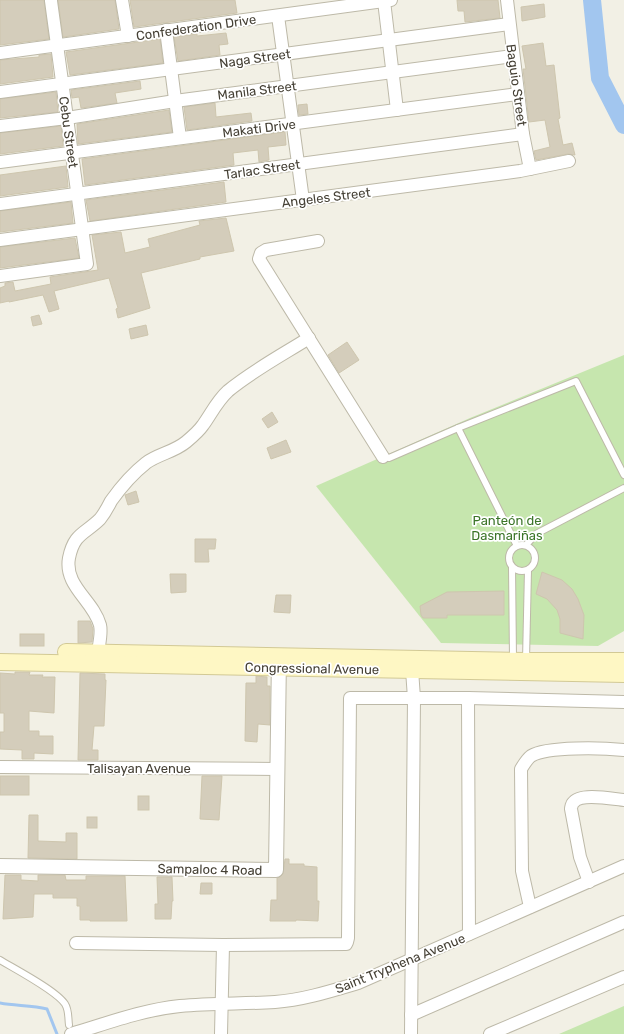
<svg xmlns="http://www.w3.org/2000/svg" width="624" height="1034" font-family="Rubik,sans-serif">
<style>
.green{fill:#c6e6ae}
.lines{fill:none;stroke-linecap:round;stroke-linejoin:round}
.stream{stroke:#a2c6ef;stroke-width:3}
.river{stroke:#a2c6ef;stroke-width:18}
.building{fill:#d4cdbb;stroke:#cec6ae}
.service-casing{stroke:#bdb9a8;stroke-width:8}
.minor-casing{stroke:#bdb9a8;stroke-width:14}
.tertiary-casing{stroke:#bdb9a8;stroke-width:16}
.secondary-casing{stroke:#d2c995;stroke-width:18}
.service{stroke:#fff;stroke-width:6}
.minor{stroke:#fff;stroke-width:12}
.tertiary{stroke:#fff;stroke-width:14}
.secondary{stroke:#fef7c4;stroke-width:16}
.labels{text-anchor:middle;stroke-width:3.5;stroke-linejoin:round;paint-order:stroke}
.street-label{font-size:13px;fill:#454035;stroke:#fff}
.park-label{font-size:13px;fill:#3c7529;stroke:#fff}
</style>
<rect width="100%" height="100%" fill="#f2f0e5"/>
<g class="green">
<path d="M624,355V631L598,646L441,643L316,486L470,418Z"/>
<path d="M624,1006V1034H559Z"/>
</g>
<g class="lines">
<path class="stream" d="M0,1003C15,1006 32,1005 47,1009L57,1034"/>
<path class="river" d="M592,0L600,78L624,125"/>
</g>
<g class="building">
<path d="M0,0H44L49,39L0,45Z"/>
<path d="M58,0H115L119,29L63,37Z"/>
<path d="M130,0H235L237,13L134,27Z"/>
<path d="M457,0H498L500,18L465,22L464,11H458Z"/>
<path d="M544,4L545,17L522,21L521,7Z"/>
<path d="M226,33L228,44L219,45L220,55L178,61L174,37L197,34V36Z"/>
<path d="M160,39L163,63L70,75L66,52Z"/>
<path d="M543,43L546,66L554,65L560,118L558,119L563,145L572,143L575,155L568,154L536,160L534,151L550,147L545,120L529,122L523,69H526L522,46Z"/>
<path d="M51,54L53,77L0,84V60L39,57V55Z"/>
<path d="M140,81L141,89L115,93L117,103L81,108L79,97L72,98L71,90Z"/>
<path d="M56,92L58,112L0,118V99Z"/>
<path d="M215,103L216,117L251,113L252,121L187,130L184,107Z"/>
<path d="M307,104L308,114L299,115L298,105Z"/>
<path d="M169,110L172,132L78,144L77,124Z"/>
<path d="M61,126L63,146L0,154V133Z"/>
<path d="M285,132L286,145L268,147L269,160L259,162L258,150L233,153L234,165L85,185L82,159Z"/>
<path d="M66,166L68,187L0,196V175Z"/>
<path d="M224,182L226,202L90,221L86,200Z"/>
<path d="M71,202L73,223L0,232V211Z"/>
<path d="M226,218L234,251L200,257V259L141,273L150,308L118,318L116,309L118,308L109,278L54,291L59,309L49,312L43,295L9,302V301L0,303V288L5,286V283L13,282L15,291L51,284L50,277L98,270L92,235L121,232L125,253L150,247L148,239L200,225L199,221Z"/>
<path d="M75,238L79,258L0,268V247Z"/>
<path d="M39,315L42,324L33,326L31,317Z"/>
<path d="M146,325L148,335L131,339L129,329Z"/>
<path d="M347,342L359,360L339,373L328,355Z"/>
<path d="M272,412L278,422L268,428L262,419Z"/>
<path d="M286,440L291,452L271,459L267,448Z"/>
<path d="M136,491L139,502L128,505L125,495Z"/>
<path d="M195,539H216L215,549H208L209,562H195Z"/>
<path d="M542,572L562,580L572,589L578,599L584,615L583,639L560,633V619L557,610L547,599L536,594Z"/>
<path d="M170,574H186V592L171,593Z"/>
<path d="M504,591V615H447V618H423L421,615L420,606L447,592Z"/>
<path d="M276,595H291L290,613L274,612Z"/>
<path d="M78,621H90L93,629L92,642L78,643Z"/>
<rect x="20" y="634" width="24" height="12"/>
<path d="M15,672H30L29,675H43L42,677H55L54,713L29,711V731H39V736H53V754L34,753V759H22V750L0,749V732H4V713H0V673L15,674Z"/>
<path d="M80,673L105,674V680H106L104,726H94L92,750H98V760H78Z"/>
<path d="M256,676L267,677V686H270V725L258,724L257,742L245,741L246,683H256Z"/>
<rect x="0" y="776" width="29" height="19"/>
<path d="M202,776H222L219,820L200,819Z"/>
<rect x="138" y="796" width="11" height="14"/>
<path d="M29,815H38V841L66,842V833H77V859L28,858Z"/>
<rect x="87" y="817" width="10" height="11"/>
<path d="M285,859H289V864H304V866L317,867V901H319L318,921L296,920V921H270L271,900H277V878L280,877L283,874Z"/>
<path d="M5,875H21V880L38,881V875H65L66,880H86V876H125L127,921H90V920H80V906H77V898H53V894H34L33,917L3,919Z"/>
<path d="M157,877H172L173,901H172L171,919H155V904H158Z"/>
<path d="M201,883H212V894H200Z"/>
</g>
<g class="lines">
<g class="service-casing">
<g id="service">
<path d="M458,428L517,546"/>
<path d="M383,457L389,458L458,428L576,381L624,475"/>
<circle cx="522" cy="558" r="13"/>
<path d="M526,545L536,534L624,488"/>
<path d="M512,567L513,659"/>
<path d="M526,660L528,570"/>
<path d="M0,960C15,969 57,991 65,1004C69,1010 68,1018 69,1025"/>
</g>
</g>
<g class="minor-casing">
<g id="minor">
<path d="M122,0L128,36"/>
<path d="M507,0L523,134L530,169"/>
<path d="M384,1L397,110"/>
<path d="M278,16L303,200"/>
<path d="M166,30L180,138"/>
<path d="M0,53L391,0"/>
<path d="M0,92L509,24"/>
<path d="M0,126L67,118L175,101L513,56"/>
<path d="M0,162L518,94"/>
<path d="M0,204L523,134"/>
<path d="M0,240L520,171L569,161"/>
<path d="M318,241L266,250L261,253L259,259L383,457"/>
<path d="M0,276L87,264L51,1"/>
<path d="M98,652C99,644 102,633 100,625C93,600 64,586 69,558C74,533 85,534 100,519C104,514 108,507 111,501C121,487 132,474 146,463C158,454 174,452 186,442C192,437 199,431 203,425C211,414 217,401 228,391C252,371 282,355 309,338"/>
<path d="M468,698L469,934"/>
<path d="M0,767L277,769"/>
<path d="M589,882L580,857L571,809C571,808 572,803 573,803C580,792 613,799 624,800"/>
<path d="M530,907L522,871L521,769C524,764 527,759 531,756C547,746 604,748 624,750"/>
<path d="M76,943L223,945L346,944L347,942L348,938L350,698H468L624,702"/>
<path d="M411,1015L624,922"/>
<path d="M71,1034C108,1023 142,1010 180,1006C212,1003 243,1004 275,1002C303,1000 331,991 358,983L624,866"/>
<path d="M221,1034L223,945"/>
<path d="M411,1034L414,698L412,670"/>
<path d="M490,1034L624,977"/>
</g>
</g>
<g class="tertiary-casing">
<path id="tertiary" d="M0,866L276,870L279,657"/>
</g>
<g class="secondary-casing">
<g id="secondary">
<path d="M66,652L526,661H624"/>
<path d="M0,662L624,674"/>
</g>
</g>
<use href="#service" class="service"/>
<use href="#minor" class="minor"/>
<use href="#tertiary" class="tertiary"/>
<use href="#secondary" class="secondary"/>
</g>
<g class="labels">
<g class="street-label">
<text transform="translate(196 27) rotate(-8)" y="5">Confederation Drive</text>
<text transform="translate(255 58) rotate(-8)" y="5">Naga Street</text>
<text transform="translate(517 85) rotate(82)" y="5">Baguio Street</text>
<text transform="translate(257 90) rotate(-7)" y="5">Manila Street</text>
<text transform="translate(259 128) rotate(-7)" y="5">Makati Drive</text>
<text transform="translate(69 132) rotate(82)" y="5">Cebu Street</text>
<text transform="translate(262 169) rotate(-8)" y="5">Tarlac Street</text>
<text transform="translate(326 197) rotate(-7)" y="5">Angeles Street</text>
<text transform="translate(312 668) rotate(1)" y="5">Congressional Avenue</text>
<text x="139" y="773">Talisayan Avenue</text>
<text transform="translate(210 869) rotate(1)" y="5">Sampaloc 4 Road</text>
<text transform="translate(400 963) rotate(-22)" y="5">Saint Tryphena Avenue</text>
</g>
<g class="park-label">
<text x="507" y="525">Panteón de<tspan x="507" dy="15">Dasmariñas</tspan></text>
</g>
</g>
</svg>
